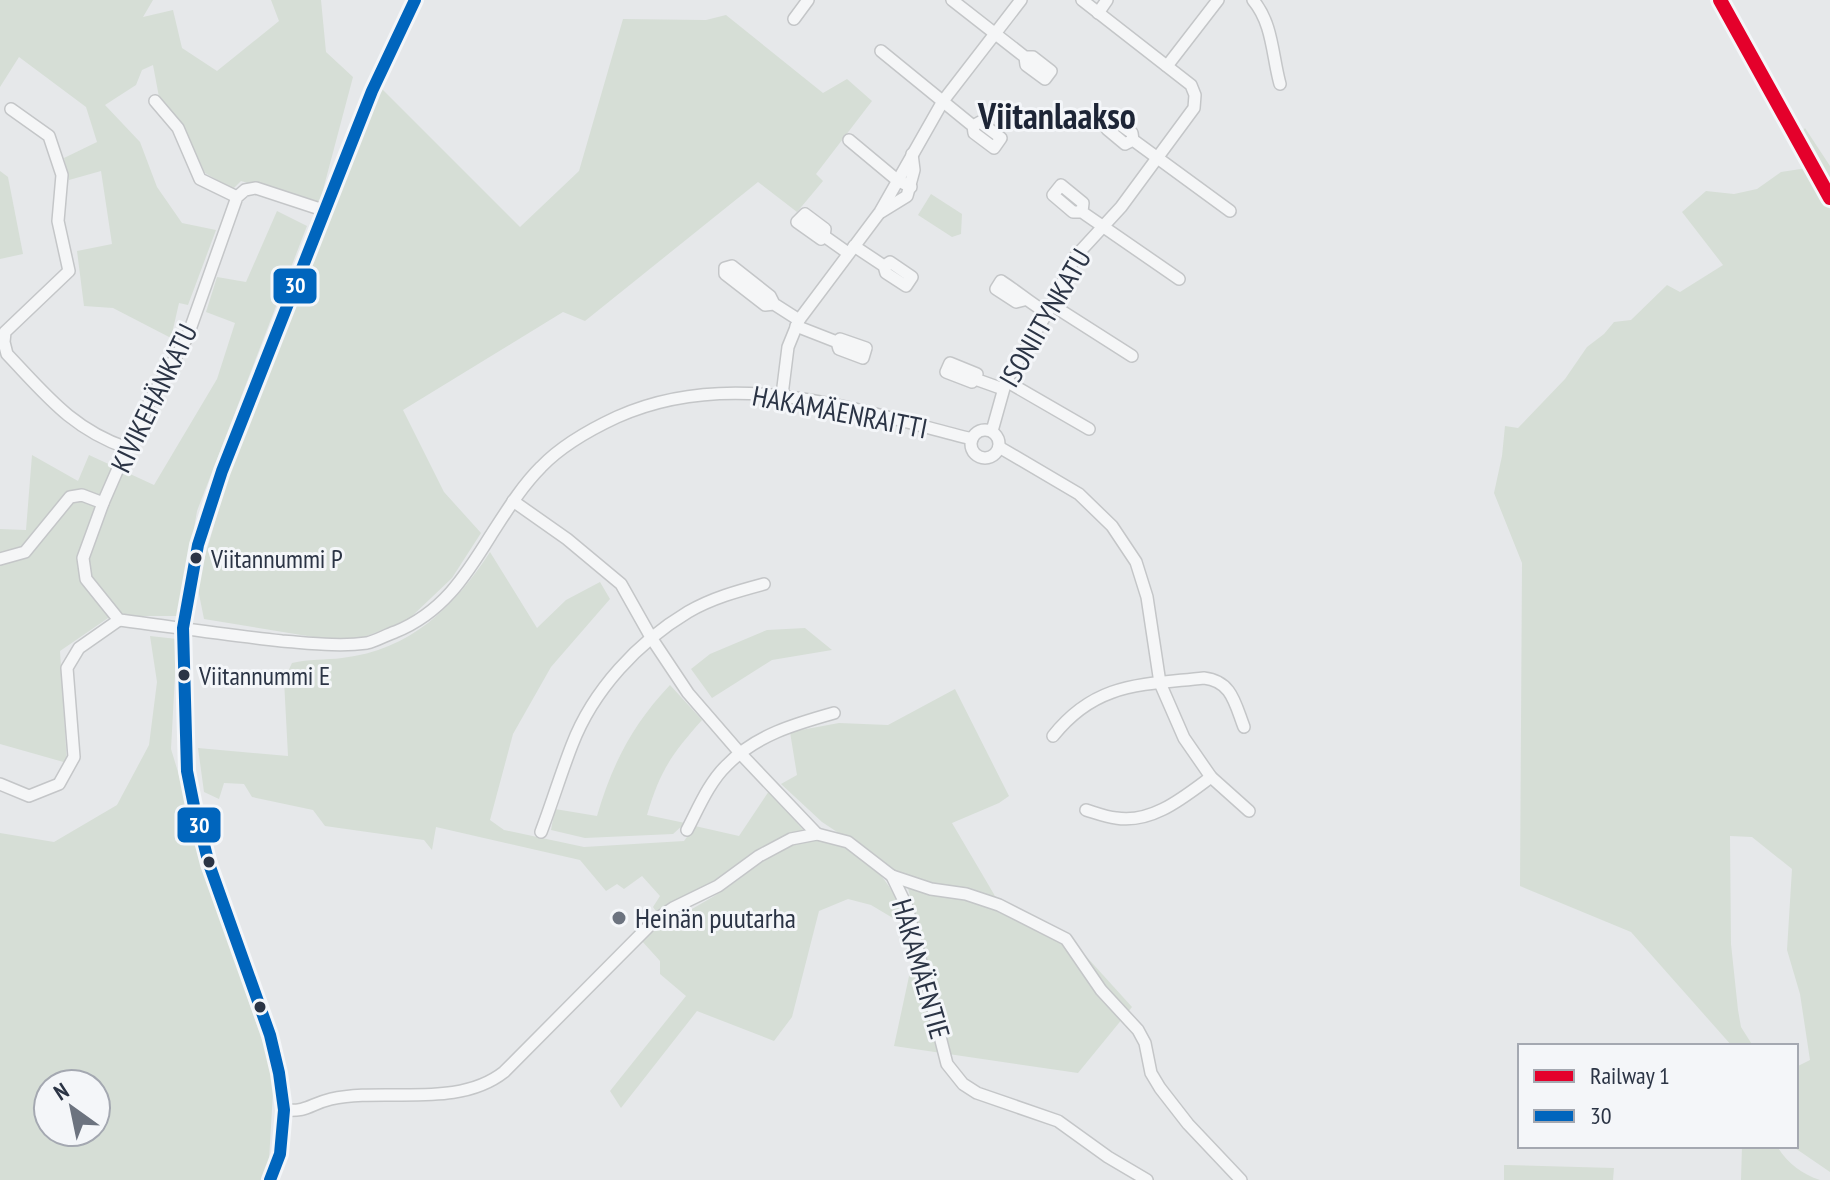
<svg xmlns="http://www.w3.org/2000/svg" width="1830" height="1180" font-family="'PT Sans Narrow',sans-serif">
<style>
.green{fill:#d6ded6;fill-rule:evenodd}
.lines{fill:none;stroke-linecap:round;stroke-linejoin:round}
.minor-casing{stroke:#c4c6c8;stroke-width:14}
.minor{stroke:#f5f6f7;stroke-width:11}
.bus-1-casing{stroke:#f4f6f9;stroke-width:18}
.bus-1{stroke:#0065bd;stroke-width:12}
.rail-1-casing{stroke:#f4f6f9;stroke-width:20}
.rail-1{stroke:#e4002b;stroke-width:14}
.bus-dot{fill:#2b3445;stroke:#f4f6f9;stroke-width:3}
.poi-dot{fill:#6c737f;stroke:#f4f6f9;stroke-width:3}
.labels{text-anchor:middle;stroke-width:6;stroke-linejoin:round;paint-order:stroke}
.bus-label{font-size:26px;fill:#2b3445;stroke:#f4f6f9;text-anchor:start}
.street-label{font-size:28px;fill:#2b3445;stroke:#f4f6f9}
.poi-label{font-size:28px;fill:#2b3445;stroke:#f4f6f9;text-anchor:start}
.district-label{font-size:36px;font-weight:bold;fill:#1d2536;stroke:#f4f6f9}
.line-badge{stroke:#f4f6f9;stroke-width:3}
.badge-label{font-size:22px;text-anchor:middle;font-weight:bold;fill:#fff}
</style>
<rect width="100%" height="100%" fill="#e6e8ea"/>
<g class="green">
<path d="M0,0H153L143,17L173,10L182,48L217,71L279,21L271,0H321L326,52L353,77L319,205L241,181L233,189L205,173L181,122L159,97L153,65L142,70L136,85L105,105L140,142L157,187L182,223L216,230L188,305L179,303L171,338L113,308L84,306L77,251L112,244L101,171L69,180L64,158L97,142L86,107L19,57L0,87Z"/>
<path d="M726,15L823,93L847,79L872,101L816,174L823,181L797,212L758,182L585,321L563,312L403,410L444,492L481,533L452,578L409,619L350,643L204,619L197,584L246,415L379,86L520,227L579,171L623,19L706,20Z"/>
<path d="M1805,128L1830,166V187L1801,133Z"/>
<path d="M1807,168L1830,209V1172L1792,1146H1796V1067L1810,1060L1800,994L1787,950L1792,869L1752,837L1730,836L1731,944L1738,1010L1741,1027L1753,1046H1732L1631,932L1520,886L1522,563L1494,493L1502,456L1505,426L1518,428L1565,379L1587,347L1604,334L1614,322L1631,320L1667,285L1680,292L1723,265L1682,212L1706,191L1734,194L1757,189L1781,172Z"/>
<path d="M0,171L8,177L23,254L0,259Z"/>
<path d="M931,194L962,214L961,234L952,237L918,215Z"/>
<path d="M277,211L307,226L197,511L179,616H111L60,651L67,763L0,744V529L26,530L32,455L78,481L89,455L154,485L217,379L235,323L206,312L217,277L246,282Z"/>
<path d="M490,552L537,628L566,600L600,582L610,599L551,667L513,734L490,820L504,830L584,847L684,841L695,826L739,836L769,791L804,831L789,835L715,884L658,914L653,907L660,896L642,876L624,889L617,884L606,891L580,860L436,827L432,850L424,840L325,826L313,810L252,797L244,784L224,783L219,799L204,792L198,748L288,756L284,680L292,663C309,659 325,660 342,658C411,650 454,607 490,552Z"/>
<path d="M805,628L832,650L772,660L712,698L691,669L710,654L767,630Z"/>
<path d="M150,636L177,639L171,749L240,976L274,1075L269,1160L262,1180H0V833L54,842L117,805L149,745L157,682ZM48,1084H96V1132H48Z"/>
<path d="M670,685L702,720C671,755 660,771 647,815L685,823L673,834L585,838L551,830L555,809L597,816C612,764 633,724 670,685Z"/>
<path d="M955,689L1009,796L999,803L952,823L995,896L1074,943L1132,1007L1078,1073L894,1046L919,930L905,877L822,822L781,784L797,775L790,732L839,723L888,725Z"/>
<path d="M819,838C870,853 891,879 908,927L871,905L848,899L819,911L792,1017L774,1041L697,1011L621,1108L610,1091L686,996L660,974V961L641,940C666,921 695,909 722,891C759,867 771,846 819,838Z"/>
<path d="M1742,1146H1777C1787,1163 1802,1174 1820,1180H1741Z"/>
<path d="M1504,1165L1614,1168L1613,1180H1504Z"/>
</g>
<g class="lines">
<g class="minor-casing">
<g id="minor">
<path d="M952,0L1025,57H1033L1051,71L1045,79L1026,65L1025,57"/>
<path d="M1253,0C1273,24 1272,55 1280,84"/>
<path d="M1098,13L1107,0"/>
<path d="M794,19L808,0"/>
<path d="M881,51L973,126L980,122L1001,138L994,148L974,133L973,126"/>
<path d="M1167,66L1218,0"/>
<path d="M155,101L178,128L200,179L237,197"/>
<path d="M11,109L49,136L62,175L58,221L69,271L5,332L4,342L7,354C46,395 72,429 127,448"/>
<path d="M849,140L897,180L911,187"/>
<path d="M1133,140L1125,144L1107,129L1114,120L1132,133L1133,140L1230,211"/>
<path d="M326,211L256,188L245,190L237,197L187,338L153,395L127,448L103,503L83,558L86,579L119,620C173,627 227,635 282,641C309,643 339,647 367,643C376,641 386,635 395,632C442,613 465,577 491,535C506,512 521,487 541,467C562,445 589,430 617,417C733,365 856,410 972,439"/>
<path d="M881,212L907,196L914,170L912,154"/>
<path d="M1082,212H1073L1053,195L1061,185L1083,203L1082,212L1179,279"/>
<path d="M824,236L821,239L797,222L805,214L825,229L824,236L848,253"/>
<path d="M854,246L884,266L890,262L912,277L906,286L886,273L884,266"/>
<path d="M1024,300L1016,302L996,289L1001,281C1018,292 1030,303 1047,313"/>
<path d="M774,304L765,305L725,274V268L732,266L770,296L774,304L799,320"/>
<path d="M1052,305L1132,356"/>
<path d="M796,326L837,342L840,339L866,348L863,358L839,349L837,342"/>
<path d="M975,379L972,382L946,372L950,363L977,374L975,379L1003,389"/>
<path d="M1006,381L1089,429"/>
<path d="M782,395L788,347L799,320L880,212L943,101L1021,0"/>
<circle cx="985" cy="444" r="14"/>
<path d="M992,431L1006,381L1052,305L1075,257L1121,207L1194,108L1195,95L1191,85L1082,0"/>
<path d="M999,447L1079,494L1112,526L1136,562L1147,597L1160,683L1184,738L1211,777L1249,811"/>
<path d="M513,501L567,539L621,584L652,639L688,693L740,753L817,834"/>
<path d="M0,559L25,552L70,497L82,495L103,503"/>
<path d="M1053,736C1096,682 1141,685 1204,678C1232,681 1235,704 1244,727"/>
<path d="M0,784L29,796L59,784L74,757L67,668L79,648L119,620"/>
<path d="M1086,810C1096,813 1106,817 1116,818C1152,824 1184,797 1211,777"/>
<path d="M687,830C698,809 709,782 727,765C756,735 795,724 834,713"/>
<path d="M541,832C552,803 561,773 572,745C593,690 638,642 688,612C712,598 738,591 764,584"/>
<path d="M892,876L931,889L966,894L999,905L1066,939L1101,990L1138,1030L1145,1043L1151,1073L1160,1088L1188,1124L1241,1180"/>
<path d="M284,1110C308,1112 310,1104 331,1099C385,1087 457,1109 504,1072L655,920L673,908L718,886L759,856L791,839L817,834L848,842L892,876L907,907L947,1064L963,1084L977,1093L1058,1121L1108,1157L1147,1180"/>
<path d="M270,1180L280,1154L284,1110L279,1073L270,1035L209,864L194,806L187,771L183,628L198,545L222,471L372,91L415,0"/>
</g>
</g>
<use href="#minor" class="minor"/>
<g class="bus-1-casing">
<path id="bus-1" d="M270,1180L280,1154L284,1110L279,1073L270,1035L209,864L194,806L187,771L183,628L198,545L222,471L372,91L415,0"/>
</g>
<use href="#bus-1" class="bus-1"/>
<g class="rail-1-casing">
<path id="rail-1" d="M1720,0L1830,198"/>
</g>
<use href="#rail-1" class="rail-1"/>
</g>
<g class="bus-dot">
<circle cx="196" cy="558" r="7"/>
<circle cx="184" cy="675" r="7"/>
<circle cx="209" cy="862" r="7"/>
<circle cx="260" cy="1007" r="7"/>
</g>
<circle class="poi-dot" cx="619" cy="918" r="8"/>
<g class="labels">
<g class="bus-label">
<text x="211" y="568">Viitannummi P</text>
<text x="199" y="685">Viitannummi E</text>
</g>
<g class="street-label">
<text transform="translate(1045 318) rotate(-60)" y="10">ISONIITYNKATU</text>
<text transform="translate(154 398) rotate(-64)" y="10">KIVIKEHÄNKATU</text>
<text transform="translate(840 412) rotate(11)" y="10">HAKAMÄENRAITTI</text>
<text transform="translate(921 969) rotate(74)" y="10">HAKAMÄENTIE</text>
</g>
<g class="poi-label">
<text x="635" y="928">Heinän puutarha</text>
</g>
<g class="district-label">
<text x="1057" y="129">Viitanlaakso</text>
</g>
</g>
<g class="line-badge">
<rect x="272" y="267" width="46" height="38" rx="8" fill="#0065bd"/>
<rect x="176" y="806" width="46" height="38" rx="8" fill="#0065bd"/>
</g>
<g class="badge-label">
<text x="295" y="293">30</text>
<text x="199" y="833">30</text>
</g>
<rect x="1518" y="1044" width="280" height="104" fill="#f4f6f9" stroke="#a4a8b1" stroke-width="2"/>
<rect x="1534" y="1070" width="40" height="12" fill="#e4002b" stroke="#a4a8b1" stroke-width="2"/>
<text x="1590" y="1084" font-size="24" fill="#2b3445">Railway 1</text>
<rect x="1534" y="1110" width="40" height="12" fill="#0065bd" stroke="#a4a8b1" stroke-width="2"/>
<text x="1590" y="1124" font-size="24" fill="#2b3445">30</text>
<g transform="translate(72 1108) rotate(327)"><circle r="38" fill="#f4f6f9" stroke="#a4a8b1" stroke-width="2"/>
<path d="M0-6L14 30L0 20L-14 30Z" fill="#6c737f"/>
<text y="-12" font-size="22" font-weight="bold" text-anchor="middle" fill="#2b3445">N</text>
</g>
</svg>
